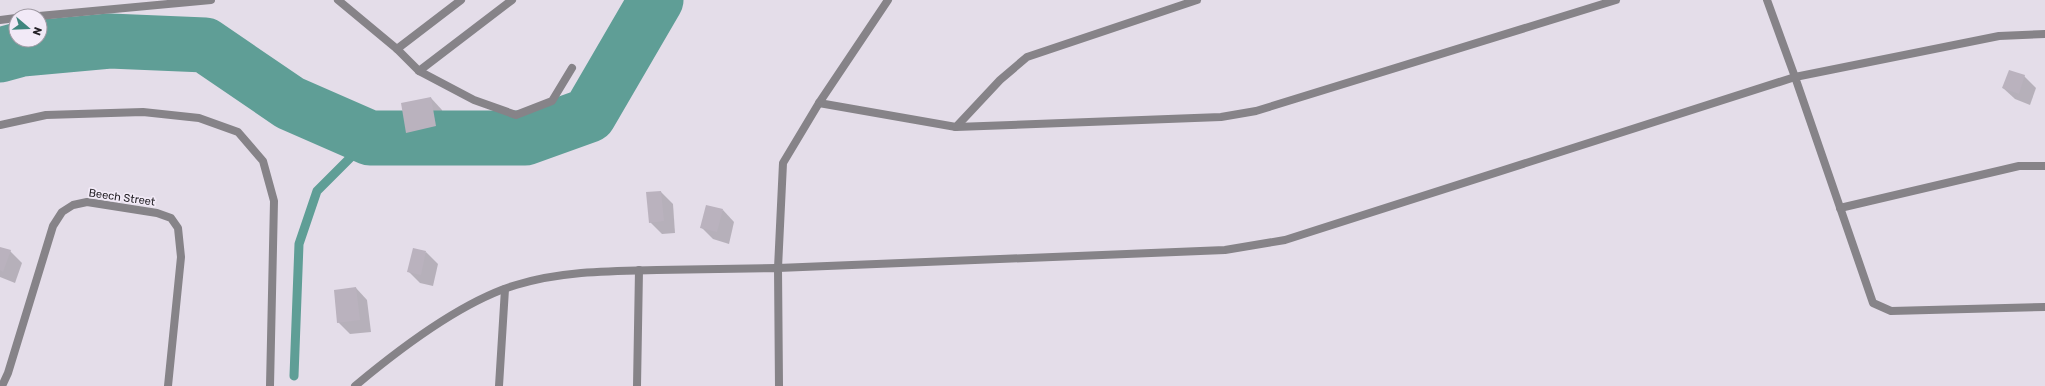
<svg xmlns="http://www.w3.org/2000/svg" width="2045" height="386" font-family="Rubik,sans-serif">
<style>
.shadow{fill:#0003}
.lines{fill:none;stroke-linecap:round;stroke-linejoin:round}
.stream{stroke:#5f9e96;stroke-width:9}
.river{stroke:#5f9e96;stroke-width:55}
.building{fill:#bab2be}
.service{stroke:#868388;stroke-width:8}
.minor{stroke:#868388;stroke-width:8}
.labels{text-anchor:middle;stroke-width:3.5;stroke-linejoin:round;paint-order:stroke}
.street-label{font-size:11px;fill:#252227;stroke:#f2eaf7}
</style>
<rect width="100%" height="100%" fill="#e4dde9"/>
<g class="shadow">
<path d="M2024,76L2036,88L2030,105L2015,99L2003,88Z"/>
<path d="M431,98L442,110L448,138L419,144L407,132Z"/>
<path d="M661,192L673,204L675,233L662,234L650,222Z"/>
<path d="M723,210L734,222L729,244L713,239L701,227Z"/>
<path d="M0,248L10,251L22,263L15,283L0,277Z"/>
<path d="M426,252L438,264L433,286L420,283L408,271Z"/>
<path d="M356,288L367,300L371,332L350,334L338,322Z"/>
</g>
<g class="lines">
<path class="stream" d="M294,376L299,244L317,191L370,138"/>
<path class="river" d="M0,55L22,49L110,41L205,45L290,103L370,138H525L589,115L656,0"/>
</g>
<g class="building">
<path d="M2009,70L2025,75L2019,94L2002,88Z"/>
<path d="M431,97L436,126L406,133L401,103Z"/>
<path d="M661,191L664,221L649,223L646,192Z"/>
<path d="M706,205L723,209L717,232L700,228Z"/>
<path d="M0,247L11,250L3,272L0,270Z"/>
<path d="M413,248L426,251L421,275L407,272Z"/>
<path d="M356,287L360,320L337,323L334,290Z"/>
</g>
<g class="lines">
<path class="service" d="M419,71L474,100L516,115L552,101L572,68"/>
<g class="minor">
<path d="M338,0L397,49L419,71L512,0"/>
<path d="M888,0L819,103L783,163L778,268L1225,250L1285,240L1795,77L1767,0"/>
<path d="M39,16L211,0"/>
<path d="M0,20L16,18"/>
<path d="M2045,34L1999,36L1795,77L1873,303L1891,311L2045,307"/>
<path d="M397,49L461,0"/>
<path d="M819,103L956,127L1000,80L1027,57L1197,0"/>
<path d="M0,125L46,115L143,112L199,118L238,132L263,161L274,201L270,386"/>
<path d="M956,127L1221,117L1256,111L1616,0"/>
<path d="M1840,208L2019,166H2045"/>
<path d="M2,386L8,373L53,226L62,212L73,205L87,202L157,213L171,218L178,228L181,257L168,386"/>
<path d="M355,386C398,350 462,301 516,285C562,271 609,271 657,270C698,269 738,269 778,268L779,386"/>
<path d="M499,386L505,289"/>
<path d="M637,386L639,270"/>
</g>
</g>
<g class="labels">
<g class="street-label">
<text transform="translate(122 197) rotate(8)" y="4">Beech Street</text>
</g>
</g>
<g transform="translate(28 28) rotate(109)"><circle r="19" fill="#f2eaf7" stroke="#a09aa4"/>
<path d="M0-3L7 15L0 10L-7 15Z" fill="#3e857d"/>
<text y="-6" font-size="11" font-weight="bold" text-anchor="middle" fill="#252227">N</text>
</g>
</svg>
